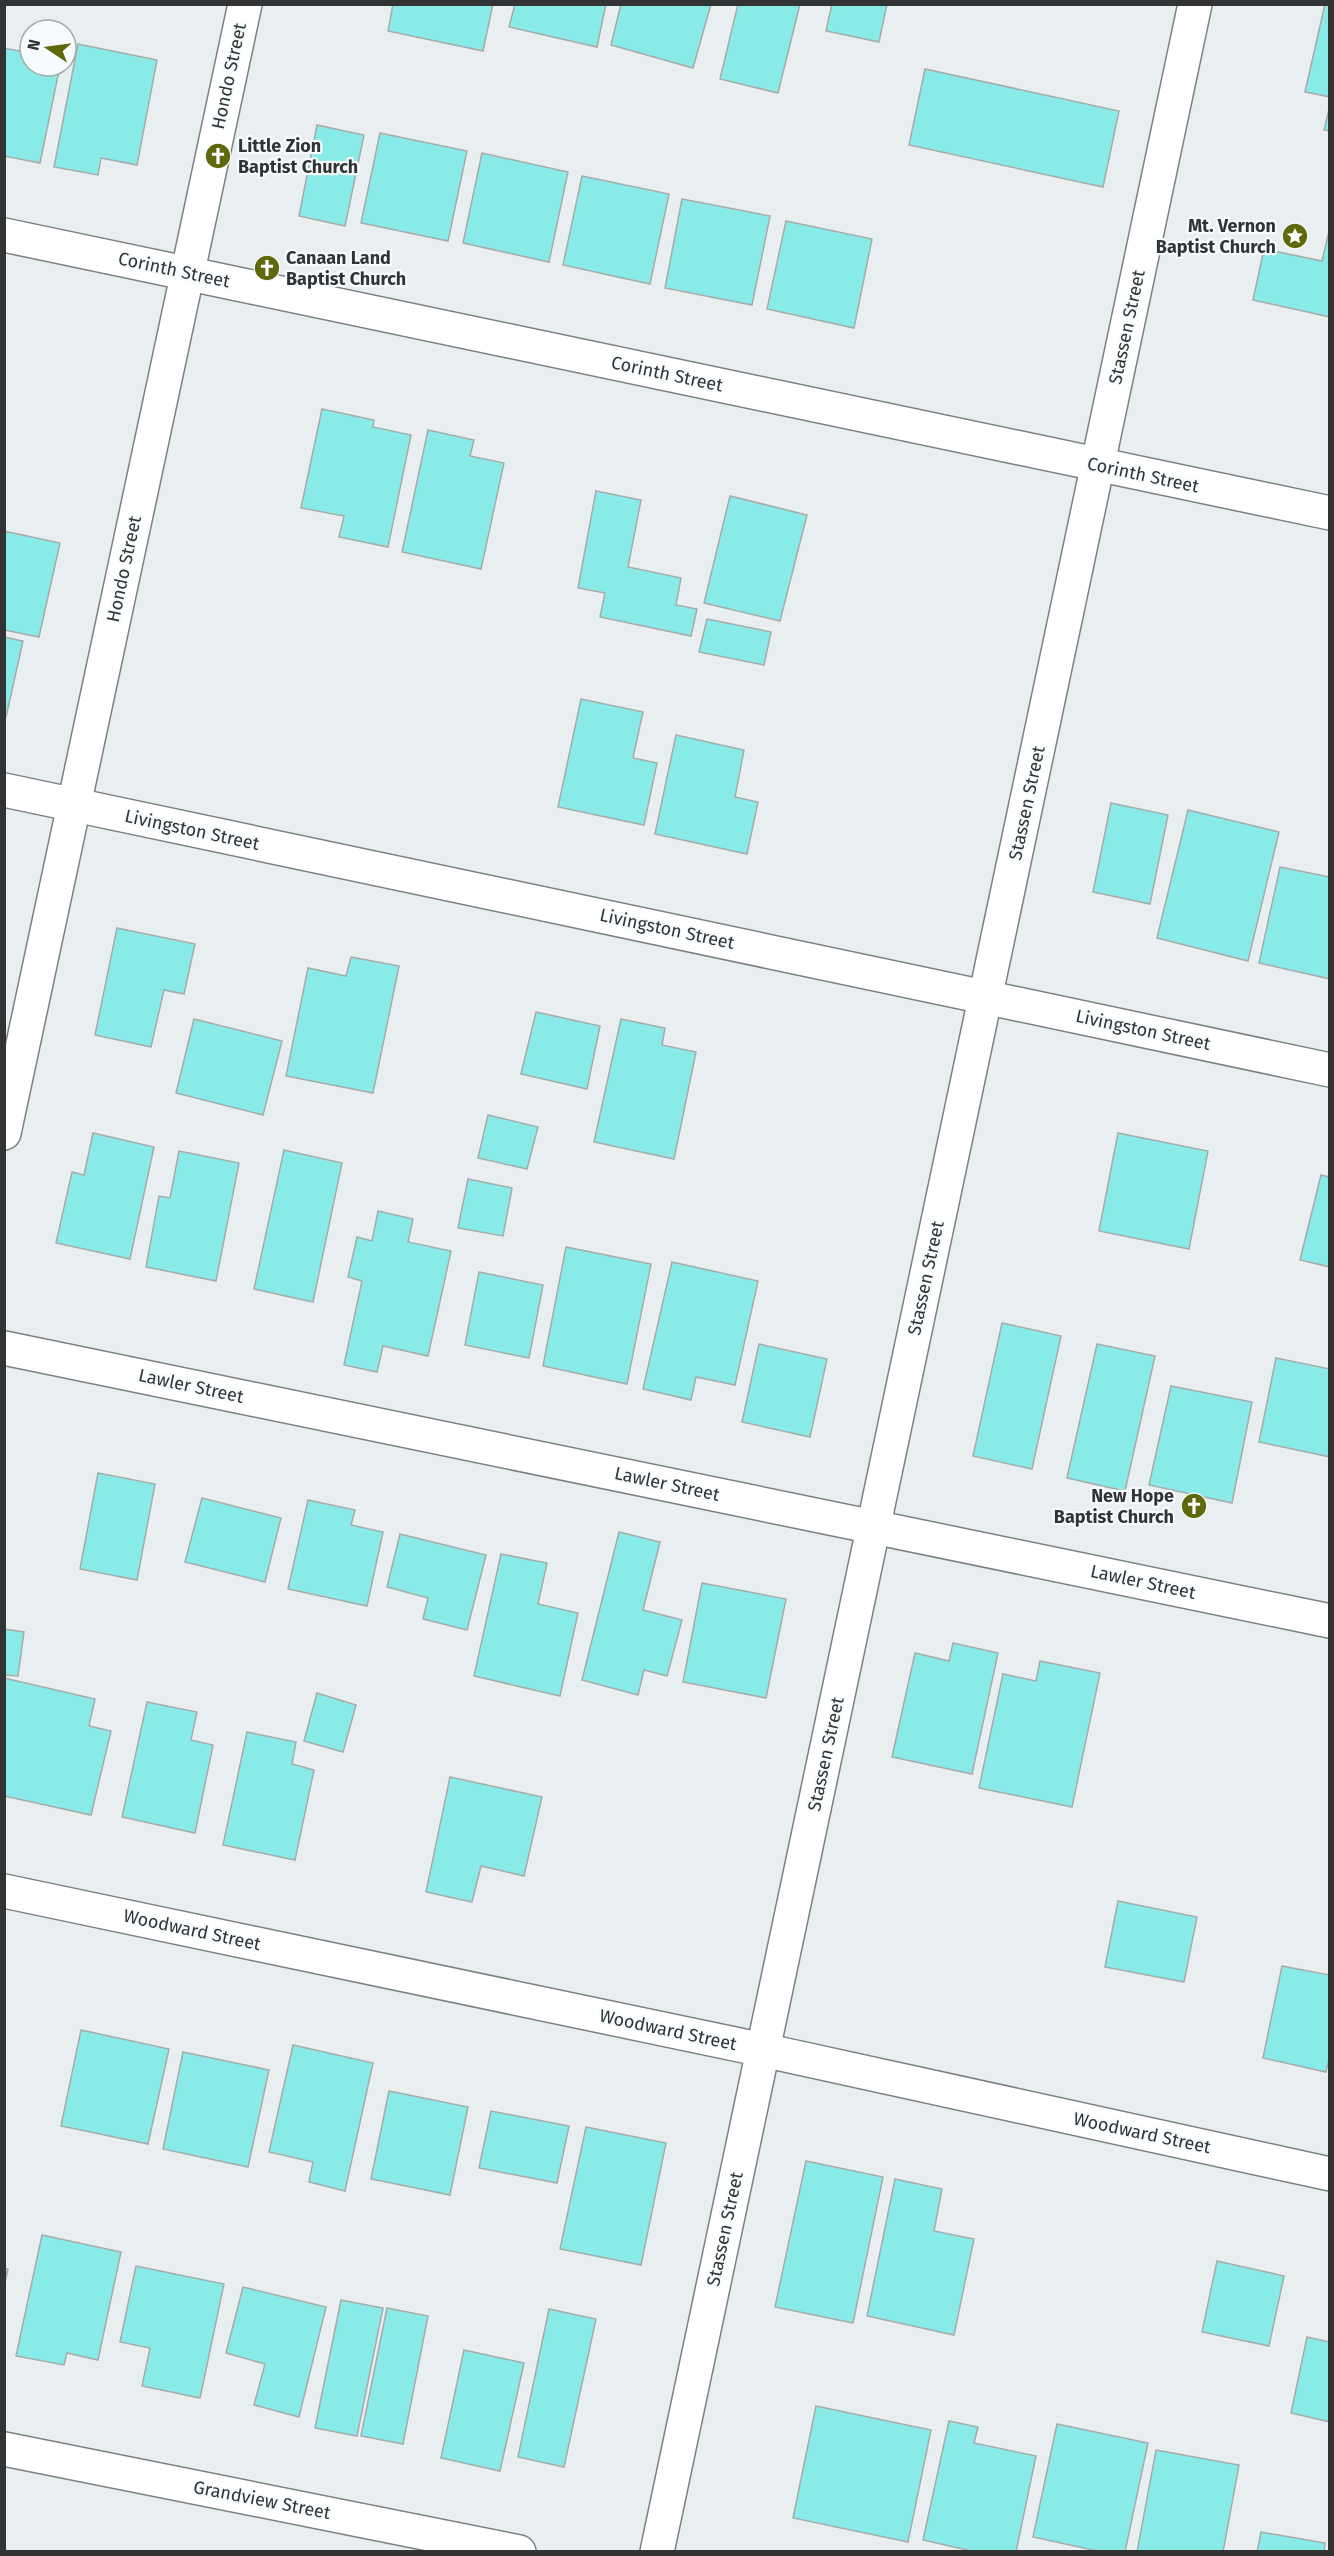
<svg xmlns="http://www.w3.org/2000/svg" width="1334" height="2556" font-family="'Fira Sans',sans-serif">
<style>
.building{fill:#89ebe8;stroke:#a6abab;stroke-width:1.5}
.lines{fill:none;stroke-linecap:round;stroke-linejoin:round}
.minor-casing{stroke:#7b8182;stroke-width:36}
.minor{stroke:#fff;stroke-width:33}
.labels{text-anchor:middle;stroke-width:4.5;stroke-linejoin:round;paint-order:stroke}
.street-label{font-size:18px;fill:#313334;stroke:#f6fcfd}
.poi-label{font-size:18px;font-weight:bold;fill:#313334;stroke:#f6fcfd;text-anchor:start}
</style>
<rect width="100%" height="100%" fill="#e9eff0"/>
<g class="building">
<path d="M393,4H493L483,51L388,31Z"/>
<path d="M515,4H606L597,47L509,27Z"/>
<path d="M621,4H711L693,68L611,45Z"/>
<path d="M738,4H800L778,93L720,79Z"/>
<path d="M832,4H887L879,42L826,31Z"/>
<path d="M1325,4H1330V97L1305,92Z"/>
<path d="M78,44L157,60L137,165L101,158L98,175L54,167Z"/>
<path d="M4,48L30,53V66H60L40,163L4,156Z"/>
<path d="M925,69L1119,111L1103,187L909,145Z"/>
<path d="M1330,105V131L1324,130Z"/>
<path d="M317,125L364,135L345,226L299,216Z"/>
<path d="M380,133L467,151L448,241L361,223Z"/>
<path d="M482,153L568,172L549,262L463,243Z"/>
<path d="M582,176L669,194L650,284L563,265Z"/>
<path d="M682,199L770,216L752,305L665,288Z"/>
<path d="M786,221L872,239L854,328L767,309Z"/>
<path d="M1330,227V317L1253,300L1264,249L1322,261Z"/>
<path d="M322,409L374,420L373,427L411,435L388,547L339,537L344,516L301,508Z"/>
<path d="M428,430L474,440L470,456L504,463L481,569L402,552Z"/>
<path d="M596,491L641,500L628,567L681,578L676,605L697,609L691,636L600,617L605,593L578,588Z"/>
<path d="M730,496L807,515L780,621L704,603Z"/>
<path d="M4,531L60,543L39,637L4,630Z"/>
<path d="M707,619L771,632L764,665L699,652Z"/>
<path d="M4,637L23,641L6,717H4Z"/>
<path d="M581,699L643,712L633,758L657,763L644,825L558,807Z"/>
<path d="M676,735L744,750L735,797L758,802L747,854L655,834Z"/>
<path d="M1111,803L1168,815L1150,904L1093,892Z"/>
<path d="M1188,810L1279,832L1248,961L1157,938Z"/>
<path d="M1280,867L1330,877V979L1259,963Z"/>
<path d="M117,928L195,944L184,994L164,990L151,1047L95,1035Z"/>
<path d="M351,957L399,966L373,1093L286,1076L308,968L346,976Z"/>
<path d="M536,1012L600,1026L587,1089L521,1074Z"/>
<path d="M194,1019L282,1041L263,1115L176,1093Z"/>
<path d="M621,1019L665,1028L662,1045L696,1052L674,1159L594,1142Z"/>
<path d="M488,1115L538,1127L527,1169L478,1158Z"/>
<path d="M93,1133L154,1147L130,1259L56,1243L72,1172L84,1175Z"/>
<path d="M1118,1133L1208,1151L1189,1249L1099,1231Z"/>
<path d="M284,1150L342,1163L313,1302L254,1289Z"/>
<path d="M179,1151L239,1163L216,1281L146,1267L159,1196L170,1198Z"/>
<path d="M1321,1175L1330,1177V1267L1300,1260Z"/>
<path d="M468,1179L512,1188L503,1236L458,1228Z"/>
<path d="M378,1211L413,1219L408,1242L451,1251L428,1356L383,1346L377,1372L344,1365L362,1281L348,1277L357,1237L372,1241Z"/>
<path d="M566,1247L651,1264L627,1384L543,1366Z"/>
<path d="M672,1262L758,1281L735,1385L696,1377L691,1400L643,1389Z"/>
<path d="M479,1272L543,1285L529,1358L465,1345Z"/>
<path d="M1002,1323L1061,1336L1032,1469L973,1456Z"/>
<path d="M759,1344L827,1359L810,1437L742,1422Z"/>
<path d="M1097,1344L1155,1356L1125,1491L1067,1478Z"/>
<path d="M1276,1358L1330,1369V1457L1259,1442Z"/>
<path d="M1171,1386L1252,1402L1232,1503L1149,1485Z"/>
<path d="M98,1473L155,1484L137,1580L80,1569Z"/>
<path d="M202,1498L281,1518L265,1582L185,1562Z"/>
<path d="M308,1500L355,1510L351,1525L383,1532L367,1606L288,1589Z"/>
<path d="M619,1532L660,1542L643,1610L682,1620L667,1676L644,1670L638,1695L582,1680Z"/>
<path d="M400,1534L486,1555L467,1630L423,1619L428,1598L387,1587Z"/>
<path d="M501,1554L547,1563L538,1604L578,1613L560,1696L474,1676Z"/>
<path d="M702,1583L786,1599L766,1698L683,1682Z"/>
<path d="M4,1629L24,1632L18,1676L4,1675Z"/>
<path d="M953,1643L998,1653L972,1774L892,1757L915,1653L949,1661Z"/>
<path d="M1040,1661L1100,1673L1072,1807L979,1788L1003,1674L1036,1681Z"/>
<path d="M4,1678L95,1699L89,1726L111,1731L91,1815L4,1796Z"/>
<path d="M317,1693L356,1705L343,1752L304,1741Z"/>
<path d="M147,1702L197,1712L191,1740L213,1745L195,1833L122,1817Z"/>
<path d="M247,1732L296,1742L292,1764L314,1770L295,1860L223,1845Z"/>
<path d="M450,1777L542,1797L524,1876L481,1866L472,1902L426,1892Z"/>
<path d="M1118,1901L1197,1917L1184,1982L1105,1967Z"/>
<path d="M1282,1966L1330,1975V2055L1326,2072L1263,2058Z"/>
<path d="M81,2030L169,2049L148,2144L61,2126Z"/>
<path d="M293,2045L373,2063L345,2191L309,2182L313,2162L269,2152Z"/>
<path d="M183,2052L269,2070L248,2167L163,2149Z"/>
<path d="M389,2091L468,2107L450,2195L371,2179Z"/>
<path d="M491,2111L569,2126L557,2183L479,2168Z"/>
<path d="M586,2127L666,2143L641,2265L560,2249Z"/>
<path d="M806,2161L883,2177L853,2323L775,2307Z"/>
<path d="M895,2179L942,2189L934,2231L974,2239L954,2335L867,2316Z"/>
<path d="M42,2235L121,2252L98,2360L67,2353L64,2365L16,2356Z"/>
<path d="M1217,2261L1284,2276L1269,2346L1202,2332Z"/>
<path d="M136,2266L224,2284L200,2398L142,2386L150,2348L120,2342Z"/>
<path d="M4,2268L8,2269L4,2287Z"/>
<path d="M243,2287L326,2307L299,2417L254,2405L265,2364L226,2353Z"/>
<path d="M341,2300L383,2308L357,2436L315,2428Z"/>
<path d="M387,2308L428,2316L403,2444L361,2436Z"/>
<path d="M549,2309L596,2319L564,2467L518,2457Z"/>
<path d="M1307,2337L1330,2342V2422L1291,2413Z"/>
<path d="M464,2350L524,2363L500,2471L441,2458Z"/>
<path d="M816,2406L931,2430L908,2542L793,2518Z"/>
<path d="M949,2421L978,2427L974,2443L1036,2456L1016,2552H976L923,2540Z"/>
<path d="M1057,2424L1148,2443L1125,2552H1102L1033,2537Z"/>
<path d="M1156,2450L1239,2465L1223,2552H1137Z"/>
<path d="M1261,2532L1325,2543L1324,2552H1257Z"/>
</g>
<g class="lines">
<g class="minor-casing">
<g id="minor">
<path d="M4,235L1330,513"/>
<path d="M4,790L1330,1070"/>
<path d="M4,1133L245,4"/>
<path d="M4,1348L1330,1621"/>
<path d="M4,1891L763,2050L1330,2174"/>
<path d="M4,2449L519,2552"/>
<path d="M657,2552L1195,4"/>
</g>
</g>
<use href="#minor" class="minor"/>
</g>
<defs>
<g id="church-disc" transform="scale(1.35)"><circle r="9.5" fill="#5f680b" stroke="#f6fcfd"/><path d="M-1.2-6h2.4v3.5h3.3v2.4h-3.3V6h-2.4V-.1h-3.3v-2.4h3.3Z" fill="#fff"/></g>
<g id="sight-disc" transform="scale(1.35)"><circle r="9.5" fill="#5f680b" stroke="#f6fcfd"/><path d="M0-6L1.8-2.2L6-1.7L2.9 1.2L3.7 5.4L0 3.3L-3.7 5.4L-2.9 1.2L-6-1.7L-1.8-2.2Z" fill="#fff"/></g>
</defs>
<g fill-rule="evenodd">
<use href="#church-disc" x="218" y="156"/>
<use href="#sight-disc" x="1295" y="236"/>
<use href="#church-disc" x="267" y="268"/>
<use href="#church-disc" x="1194" y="1506"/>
</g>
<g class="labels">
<g class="street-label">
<text transform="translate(229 76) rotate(-78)" y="6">Hondo Street</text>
<text transform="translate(174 270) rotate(12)" y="6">Corinth Street</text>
<text transform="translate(1127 327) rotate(-78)" y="6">Stassen Street</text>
<text transform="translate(667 374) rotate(12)" y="6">Corinth Street</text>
<text transform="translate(1143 475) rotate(12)" y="6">Corinth Street</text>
<text transform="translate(124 569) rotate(-78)" y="6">Hondo Street</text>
<text transform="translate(1027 803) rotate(-78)" y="6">Stassen Street</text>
<text transform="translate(192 830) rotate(12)" y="6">Livingston Street</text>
<text transform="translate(667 929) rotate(12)" y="6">Livingston Street</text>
<text transform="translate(1143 1030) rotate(12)" y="6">Livingston Street</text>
<text transform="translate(926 1278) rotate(-78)" y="6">Stassen Street</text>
<text transform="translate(191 1386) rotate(12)" y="6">Lawler Street</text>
<text transform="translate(667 1484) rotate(12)" y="6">Lawler Street</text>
<text transform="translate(1143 1582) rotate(12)" y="6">Lawler Street</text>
<text transform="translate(826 1754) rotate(-78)" y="6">Stassen Street</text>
<text transform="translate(192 1930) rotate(12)" y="6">Woodward Street</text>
<text transform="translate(668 2030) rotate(12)" y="6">Woodward Street</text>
<text transform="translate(1142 2133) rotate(12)" y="6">Woodward Street</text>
<text transform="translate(725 2229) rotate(-78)" y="6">Stassen Street</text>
<text transform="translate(262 2500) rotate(11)" y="6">Grandview Street</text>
</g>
<g class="poi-label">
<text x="238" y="152">Little Zion<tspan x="238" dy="21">Baptist Church</tspan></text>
<text x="1276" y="232" text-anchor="end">Mt. Vernon<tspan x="1276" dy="21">Baptist Church</tspan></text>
<text x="286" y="264">Canaan Land<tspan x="286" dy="21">Baptist Church</tspan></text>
<text x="1174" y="1502" text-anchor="end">New Hope<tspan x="1174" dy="21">Baptist Church</tspan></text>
</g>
</g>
<rect width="1334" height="2556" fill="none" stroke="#313334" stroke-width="12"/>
<g transform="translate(48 48) rotate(283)"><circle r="28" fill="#f6fcfd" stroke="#a7acad" stroke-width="1.5"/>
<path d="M0-4.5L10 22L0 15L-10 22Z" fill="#5f680b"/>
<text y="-9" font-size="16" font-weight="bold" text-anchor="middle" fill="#313334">N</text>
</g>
</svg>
